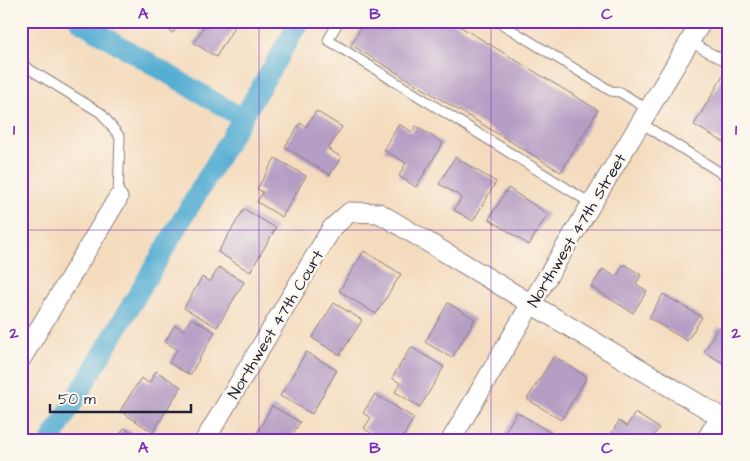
<svg xmlns="http://www.w3.org/2000/svg" width="750" height="461" font-family="'Architects Daughter',sans-serif">
<style>
.lines{fill:none;stroke-linecap:round;stroke-linejoin:round}
.canal{stroke:#56aed3;stroke-width:20}
.building{fill:#b59dc4}
.service-casing{stroke:#8b7e7c;stroke-width:11}
.minor-casing{stroke:#8b7e7c;stroke-width:21}
.service{stroke:#fff;stroke-width:9}
.minor{stroke:#fff;stroke-width:19}
.grid{fill:none;stroke:#7b2cbf;stroke-width:1;stroke-opacity:0.55}
.labels{text-anchor:middle;stroke-width:5;stroke-linejoin:round;paint-order:stroke}
.street-label{font-size:16px;fill:#22223b;stroke:#fbf7ec}
.neatline{fill:none;stroke:#7b2cbf;stroke-width:2}
.grid-label{font-size:16px;text-anchor:middle;font-weight:bold;fill:#7b2cbf}
</style>
<rect width="100%" height="100%" fill="#fbf7ec"/>
<filter id="ink" filterUnits="userSpaceOnUse"><feTurbulence type="fractalNoise" baseFrequency=".02" numOctaves="2"/><feDisplacementMap in="SourceGraphic" scale="10" xChannelSelector="R" yChannelSelector="G"/><feConvolveMatrix kernelMatrix="1 2 1 2 8 2 1 2 1" color-interpolation-filters="sRGB"/></filter>
<filter id="wash" filterUnits="userSpaceOnUse"><feTurbulence type="fractalNoise" baseFrequency=".0096" numOctaves="4" result="noise"/><feDisplacementMap in="SourceGraphic" scale="20" xChannelSelector="R" yChannelSelector="G"/><feGaussianBlur stdDeviation="1.12" result="paint"/><feColorMatrix in="noise" values="0 0 0 0 0 0 0 0 0 0 0 0 0 0 0 0 0 1.4 0 .05"/><feComposite in="paint" operator="in"/></filter>
<g filter="url(#wash)">
<rect width="100%" height="100%" fill="#f4dbbe"/>
<g class="lines">
<g class="canal">
<path d="M79,21L242,118"/>
<path d="M51,440L300,21"/>
</g>
</g>
<g id="blocks">
<g class="building">
<path d="M154,21H181L173,33Z"/>
<path d="M207,21H238L216,57L194,43Z"/>
<path d="M365,21H451L598,110L561,172L351,45Z"/>
<path d="M726,71L729,73V145L694,125Z"/>
<path d="M316,111L342,127L328,149L341,157L330,175L285,147L300,123L306,127Z"/>
<path d="M399,124L412,132L416,126L443,143L416,187L399,176L406,163L384,150Z"/>
<path d="M455,157L496,182L473,221L454,210L462,197L439,184Z"/>
<path d="M275,158L306,176L282,217L257,202L263,192L257,189Z"/>
<path d="M508,188L548,214L529,245L489,219Z"/>
<path d="M244,209L276,228L250,272L218,252Z"/>
<path d="M364,251L401,274L376,314L339,291Z"/>
<path d="M624,264L641,275L636,284L647,291L633,313L591,287L603,269L616,277Z"/>
<path d="M219,267L244,282L217,327L184,308L202,277L210,282Z"/>
<path d="M663,294L702,317L687,341L649,318Z"/>
<path d="M334,303L362,320L340,355L312,338Z"/>
<path d="M448,303L475,319L452,358L425,342Z"/>
<path d="M191,318L215,332L190,375L169,363L177,349L165,342L175,325L184,330Z"/>
<path d="M718,327L729,333V366L704,352Z"/>
<path d="M411,347L444,367L420,407L395,392L400,383L392,378Z"/>
<path d="M306,352L337,370L312,414L280,396Z"/>
<path d="M554,356L587,377L561,420L527,399Z"/>
<path d="M156,371L181,387L153,432L120,411L141,378L149,383Z"/>
<path d="M375,394L414,418L401,440H369L372,434L364,428L371,418L363,413Z"/>
<path d="M272,406L300,422L289,440H253Z"/>
<path d="M517,412L551,433L547,440H507L508,438L503,435Z"/>
<path d="M635,413L659,428L651,440H607L619,421L627,426Z"/>
<path d="M124,428L144,440H117Z"/>
</g>
</g>
</g>
<g filter="url(#ink)">
<use href="#blocks" fill-opacity="0" stroke="#8b7e7c" stroke-width="1"/>
<g class="lines">
<g class="service-casing">
<g id="service">
<path d="M339,21L328,40L592,204"/>
<path d="M497,21L611,91L620,92L649,110"/>
<path d="M690,42L729,63"/>
<path d="M21,64L101,113L120,137L118,198"/>
<path d="M641,123L729,178"/>
</g>
</g>
<g class="minor-casing">
<g id="minor">
<path d="M21,359L118,198"/>
<path d="M205,440L332,228L350,212L379,213L729,422"/>
<path d="M451,440L531,304L702,21"/>
<path d="M706,440L720,417"/>
</g>
</g>
<use href="#service" class="service"/>
<use href="#minor" class="minor"/>
</g>
</g>
<path class="grid" d="M259,21V440M491,21V440M21,230H729"/>
<g class="labels">
<g class="street-label">
<text transform="translate(576 230) rotate(-59)" y="6">Northwest 47th Street</text>
<text transform="translate(275 324) rotate(-59)" y="6">Northwest 47th Court</text>
</g>
</g>
<rect width="750" height="461" fill="none" stroke="#fbf7ec" stroke-width="55"/>
<path d="M50 404v8h141v-8" fill="none" stroke="#22223b" stroke-width="2.5"/>
<text x="58" y="404" font-size="15" fill="#22223b" stroke="#fbf7ec" stroke-width="4" paint-order="stroke">50 m</text>
<rect x="28" y="28" width="694" height="406" class="neatline"/>
<g class="grid-label">
<text x="143" y="19">A</text>
<text x="375" y="19">B</text>
<text x="607" y="19">C</text>
<text x="14" y="135">1</text>
<text x="736" y="135">1</text>
<text x="14" y="338">2</text>
<text x="736" y="338">2</text>
<text x="143" y="453">A</text>
<text x="375" y="453">B</text>
<text x="607" y="453">C</text>
</g>
</svg>
